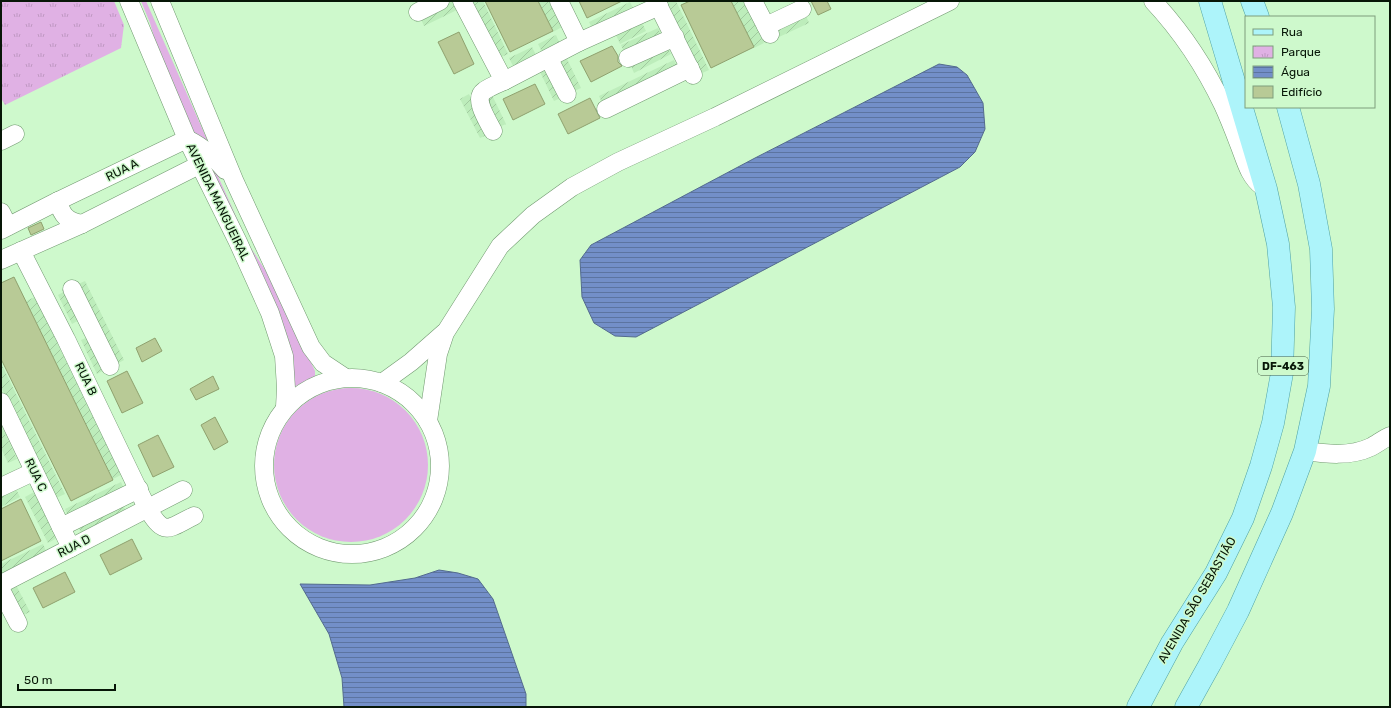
<svg xmlns="http://www.w3.org/2000/svg" width="1391" height="708" font-family="Rubik,sans-serif">
<style>
.industrial{fill:url(#industrial-furrows)}
.grass{fill:#e0b1e4}
.park{fill:url(#park-tufts)}
.water{fill:url(#water-rules);stroke:#536b8e}
.building{fill:#b8ca96;stroke:#8fa16e}
.lines{fill:none;stroke-linecap:round;stroke-linejoin:round}
.minor-casing{stroke:#719970;stroke-width:19}
.major-casing{stroke:#4fa1a3;stroke-width:23}
.minor{stroke:#fff;stroke-width:18}
.major{stroke:#adf4fa;stroke-width:22}
.labels{text-anchor:middle;stroke-width:3;stroke-linejoin:round;paint-order:stroke}
.shield{fill:#cef9cc;stroke:#435a42;stroke-width:1}
.shield-label{font-size:11px;font-weight:bold;fill:#071607}
.street-label{font-size:12px;fill:#071607;stroke:#cef9cc}
</style>
<defs>
<pattern id="industrial-furrows" width="10" height="10" patternUnits="userSpaceOnUse"><rect width="10" height="10" fill="#bdedbb"/><path d="M-1 1l2-2M0 10L10 0M9 11l2-2" fill="none" stroke="#a1ca9f"/></pattern>
<pattern id="park-tufts" width="24" height="20" patternUnits="userSpaceOnUse"><rect width="24" height="20" fill="#e0b1e4"/><path d="M3 7l-1-3M5 7V3M7 7l1-3M15 17l-1-3M17 17v-4M19 17l1-3" fill="none" stroke="#bf98c2"/></pattern>
<pattern id="water-rules" width="6" height="5" patternUnits="userSpaceOnUse"><rect width="6" height="5" fill="#738fc8"/><path d="M0 2.5h6" fill="none" stroke="#5c74a0"/></pattern>
</defs>
<rect width="100%" height="100%" fill="#cef9cc"/>
<g class="industrial">
<path d="M453,1L457,10L424,26L420,17Z"/>
<path d="M472,1H483L508,54L499,58Z"/>
<path d="M538,1H549L562,27L553,32Z"/>
<path d="M665,1H676L709,70L700,74Z"/>
<path d="M731,1H743L764,43L754,48Z"/>
<path d="M630,2L633,8L592,28L589,22Z"/>
<path d="M805,13L809,23L779,37L774,28Z"/>
<path d="M642,23L646,31L620,44L616,35Z"/>
<path d="M658,28L662,36L625,54L621,45Z"/>
<path d="M556,35L560,44L542,52L538,44Z"/>
<path d="M667,46L671,54L634,73L630,64Z"/>
<path d="M532,47L536,55L513,66L509,58Z"/>
<path d="M567,59L581,88L572,92L558,64Z"/>
<path d="M674,60L678,69L603,105L599,96Z"/>
<path d="M549,68L563,97L554,101L540,72Z"/>
<path d="M469,94L489,134L480,138L460,99Z"/>
<path d="M492,95L506,124L497,128L483,99Z"/>
<path d="M85,281L124,360L115,365L76,285Z"/>
<path d="M67,290L81,319L72,324L58,295Z"/>
<path d="M35,297L121,475L113,479L26,301Z"/>
<path d="M90,336L106,369L97,374L81,340Z"/>
<path d="M1,363L65,494L56,498L1,387Z"/>
<path d="M1,425L17,459L8,463L1,448Z"/>
<path d="M121,482L125,491L69,518L65,509Z"/>
<path d="M16,489L20,497L1,507V496Z"/>
<path d="M34,492L57,538L48,543L25,497Z"/>
<path d="M122,503L126,512L82,534L77,525Z"/>
<path d="M43,544L46,551L1,573V564Z"/>
<path d="M16,585L30,612L21,616L7,590Z"/>
</g>
<g class="grass">
<path d="M141,1H146L209,144L196,137L162,65L150,23Z"/>
<path d="M202,151L209,160L217,174L249,245L273,282L315,371V376L294,387L293,360L288,338Z"/>
<circle cx="351" cy="465" r="77"/>
</g>
<path class="park" d="M1,1H114L124,25L121,48L5,105L1,98Z"/>
<g class="water">
<path d="M939,64L957,67L967,75L983,103L985,129L975,152L960,167L636,337L615,336L594,323L582,297L580,260L591,245L755,158Z"/>
<path d="M439,570L458,573L478,579L493,599L526,694V707H344L342,678L329,634L300,584L370,585L415,578Z"/>
</g>
<g class="building">
<path d="M485,1H538L553,31L510,52Z"/>
<path d="M579,1H622L587,18Z"/>
<path d="M690,1H731L754,47L711,68L681,5Z"/>
<path d="M811,1H827L831,9L818,15Z"/>
<path d="M459,32L474,64L454,74L438,42Z"/>
<path d="M612,46L618,56V62L622,66L591,82L580,61Z"/>
<path d="M535,84L545,104L513,120L503,99Z"/>
<path d="M590,98L600,118L568,134L558,114Z"/>
<path d="M41,222L44,229L31,235L28,228Z"/>
<path d="M14,277L113,480L71,501L1,359V283Z"/>
<path d="M155,338L162,351L142,362L136,348Z"/>
<path d="M127,371L143,403L122,413L107,381Z"/>
<path d="M213,376L219,389L196,400L190,389Z"/>
<path d="M215,417L228,442L214,450L201,425Z"/>
<path d="M158,435L174,467L153,477L138,445Z"/>
<path d="M21,499L41,541L1,561V509Z"/>
<path d="M132,539L142,559L110,575L100,555Z"/>
<path d="M65,572L75,592L43,608L33,588Z"/>
</g>
<g class="lines">
<g class="minor-casing">
<g id="minor">
<path d="M129,1L187,139L238,242L270,313L284,356L286,388L285,407"/>
<path d="M160,1L234,180L311,347L323,363L344,377"/>
<path d="M462,1L504,81L579,42L659,6"/>
<path d="M559,1L579,42"/>
<path d="M656,1L693,75"/>
<path d="M753,1L770,34"/>
<path d="M1153,1C1182,32 1205,67 1223,105C1229,118 1234,131 1239,144C1245,159 1249,177 1262,186"/>
<path d="M418,12L440,1"/>
<path d="M766,26L802,9"/>
<path d="M628,58L675,37"/>
<path d="M549,59L567,94"/>
<path d="M606,109L690,68"/>
<path d="M493,131C488,121 473,99 484,91C489,87 497,84 504,81"/>
<path d="M1,141L15,134"/>
<path d="M58,201C62,216 67,221 82,224"/>
<path d="M1,212L8,226"/>
<path d="M1,230L58,201L187,139C204,148 213,156 225,170"/>
<path d="M21,251L66,339L147,508C165,537 167,529 194,516"/>
<path d="M1,260L82,224L199,165"/>
<path d="M72,289L110,366"/>
<circle cx="352" cy="466" r="88"/>
<path d="M382,383L411,362L444,333"/>
<path d="M1,402L71,548"/>
<path d="M428,421L438,354L445,333L500,246L533,215L572,187L618,162L715,117L950,1"/>
<path d="M1305,451C1326,454 1350,457 1371,447C1377,444 1383,439 1390,436"/>
<path d="M1,487L33,472"/>
<path d="M61,527L139,489"/>
<path d="M1,584L183,490"/>
<path d="M1,590L18,623"/>
</g>
</g>
<g class="major-casing">
<g id="major">
<path d="M1252,1L1258,17"/>
<path d="M1138,707L1172,643L1216,573L1243,518L1261,466L1273,423L1282,373L1284,307L1278,244L1266,189L1210,1"/>
<path d="M1186,707L1210,664L1238,611L1282,513L1305,451L1319,386L1323,309L1321,249L1309,184L1288,107"/>
</g>
</g>
<use href="#minor" class="minor"/>
<use href="#major" class="major"/>
</g>
<g class="labels">
<rect class="shield" x="1258" y="357" width="50" height="18" rx="3"/>
<g class="shield-label">
<text x="1283" y="370">DF-463</text>
</g>
<g class="street-label">
<text transform="translate(122 170) rotate(-26)" y="4">RUA A</text>
<text transform="translate(218 202) rotate(64)" y="4">AVENIDA MANGUEIRAL</text>
<text transform="translate(86 379) rotate(64)" y="4">RUA B</text>
<text transform="translate(36 475) rotate(64)" y="4">RUA C</text>
<text transform="translate(74 546) rotate(-27)" y="4">RUA D</text>
<text transform="translate(1197 600) rotate(-60)" y="4">AVENIDA SÃO SEBASTIÃO</text>
</g>
</g>
<rect width="1391" height="708" fill="none" stroke="#071607" stroke-width="4"/>
<rect x="1245" y="16" width="130" height="92" fill="#cef9cc" stroke="#7e9e7d"/>
<rect x="1253" y="29" width="20" height="6" fill="#adf4fa" stroke="#7e9e7d"/>
<text x="1281" y="36" font-size="12" fill="#071607">Rua</text>
<rect x="1253" y="46" width="20" height="12" fill="url(#park-tufts)" stroke="#7e9e7d"/>
<text x="1281" y="56" font-size="12" fill="#071607">Parque</text>
<rect x="1253" y="66" width="20" height="12" fill="url(#water-rules)" stroke="#7e9e7d"/>
<text x="1281" y="76" font-size="12" fill="#071607">Água</text>
<rect x="1253" y="86" width="20" height="12" fill="#b8ca96" stroke="#7e9e7d"/>
<text x="1281" y="96" font-size="12" fill="#071607">Edifício</text>
<path d="M18 684v6h97v-6" fill="none" stroke="#071607" stroke-width="2"/>
<text x="24" y="684" font-size="12" fill="#071607" stroke="#cef9cc" stroke-width="3" paint-order="stroke">50 m</text>
</svg>
